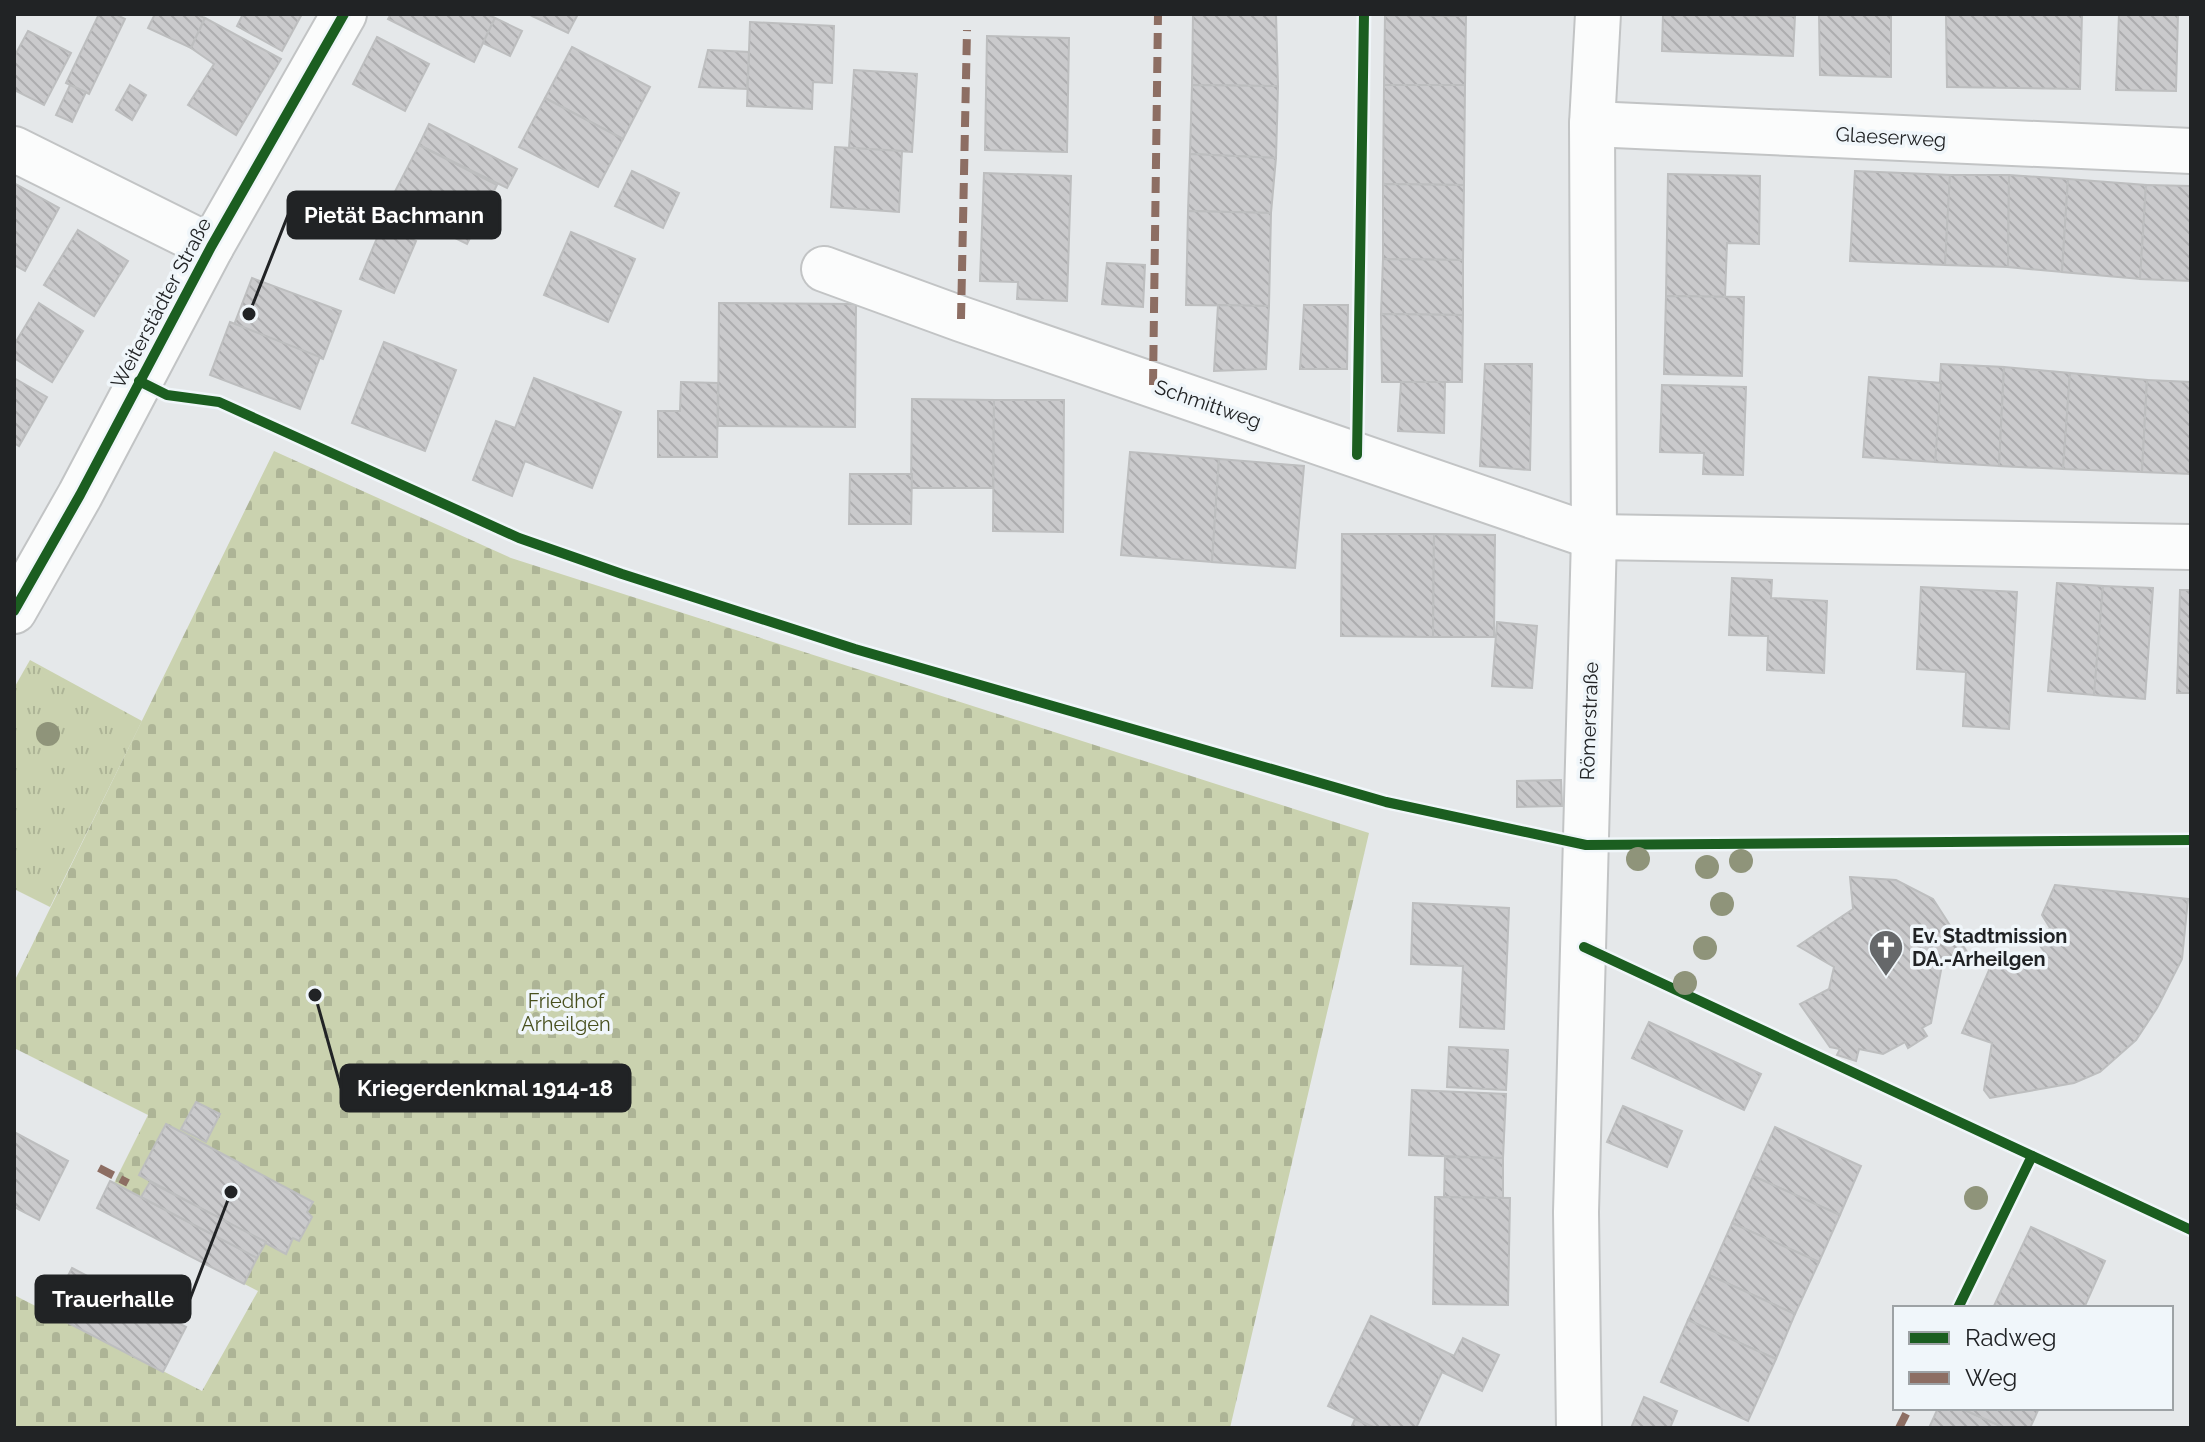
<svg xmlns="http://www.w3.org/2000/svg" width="2205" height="1442" font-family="Raleway,sans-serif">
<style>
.grass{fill:url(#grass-tufts)}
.cemetery{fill:url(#cemetery-stones)}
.building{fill:url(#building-back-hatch);stroke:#bdbebf;stroke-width:2}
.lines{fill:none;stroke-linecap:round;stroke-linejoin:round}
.minor-casing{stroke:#c2c4c5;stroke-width:48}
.minor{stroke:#fbfcfc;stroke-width:44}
.quiet{stroke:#8d6e63;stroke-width:8;stroke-dasharray:16 8;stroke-linecap:butt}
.cycleway-casing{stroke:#f0f6fa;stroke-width:15}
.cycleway{stroke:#1b5e20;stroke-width:10}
.tree{fill:#8f947a}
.labels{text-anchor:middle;stroke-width:7;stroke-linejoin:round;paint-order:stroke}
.street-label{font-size:20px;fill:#212325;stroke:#f0f6fa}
.poi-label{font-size:20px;font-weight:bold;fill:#212325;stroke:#f0f6fa;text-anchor:start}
.park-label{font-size:20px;fill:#48501e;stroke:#f0f6fa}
.leader{fill:none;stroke:#212325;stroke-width:3}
.callout-dot{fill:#212325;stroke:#f0f6fa;stroke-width:3}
.callout{fill:#212325;stroke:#212325;stroke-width:3}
.callout-label{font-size:22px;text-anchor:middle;font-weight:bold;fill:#fff}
</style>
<defs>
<pattern id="grass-tufts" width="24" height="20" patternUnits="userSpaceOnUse" patternTransform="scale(2)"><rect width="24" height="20" fill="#cad2af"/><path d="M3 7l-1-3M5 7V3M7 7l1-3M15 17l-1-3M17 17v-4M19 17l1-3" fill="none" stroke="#adb496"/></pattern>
<pattern id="cemetery-stones" width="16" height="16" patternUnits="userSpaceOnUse" patternTransform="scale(2)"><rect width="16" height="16" fill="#cad2af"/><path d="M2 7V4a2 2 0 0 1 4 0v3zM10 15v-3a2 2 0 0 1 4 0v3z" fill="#adb496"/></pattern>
<pattern id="building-back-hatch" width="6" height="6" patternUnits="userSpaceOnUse" patternTransform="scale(2)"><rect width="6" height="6" fill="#cacacc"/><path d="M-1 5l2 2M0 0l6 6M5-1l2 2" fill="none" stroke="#adadaf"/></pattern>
</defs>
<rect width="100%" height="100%" fill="#e5e8ea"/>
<path class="grass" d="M30,660L142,721L50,907L14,889V688Z"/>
<path class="cemetery" d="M274,451L511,558L1369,833L1230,1428H14V1295L202,1391L258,1291L97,1208L110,1181L114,1183L148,1115L14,1048V982Z"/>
<g class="building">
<path d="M99,14H115L125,19L89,94L66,83Z"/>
<path d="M155,14H195L205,18L191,48L148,28Z"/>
<path d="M243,14H302L282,51L237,26Z"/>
<path d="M391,14H487L495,18L474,62L388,19Z"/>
<path d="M528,14H578L568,33Z"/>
<path d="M1193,14H1276L1278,86L1192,85Z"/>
<path d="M1663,14L1795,16L1793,56L1662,51Z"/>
<path d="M1819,14H1891V77L1820,75Z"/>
<path d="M1946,14H2082L2080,89L1947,87Z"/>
<path d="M2119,14H2178L2176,91L2116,90Z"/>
<path d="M1385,15L1466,16L1465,85H1384Z"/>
<path d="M205,18L281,59L236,135L188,105L214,64L191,48Z"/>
<path d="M495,18L522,31L510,56L483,43Z"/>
<path d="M750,22L834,26L832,83L813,82L812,109L747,106Z"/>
<path d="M28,31L71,53L44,105L14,90V57Z"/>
<path d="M987,36L1069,38L1067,152L985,150Z"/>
<path d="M377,37L429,64L405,111L353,84Z"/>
<path d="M572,47L650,87L623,139L545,98Z"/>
<path d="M708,50L749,52L747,89L699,87Z"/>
<path d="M854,70L917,74L912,152L849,148Z"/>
<path d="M70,85L86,92L72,122L56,115Z"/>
<path d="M130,85L146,95L132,120L116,110Z"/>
<path d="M1192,85L1278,86L1276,158L1190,154Z"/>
<path d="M1384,85H1465L1464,185L1383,184Z"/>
<path d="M545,98L623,139L598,187L519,147Z"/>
<path d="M429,124L517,169L507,188L419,145Z"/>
<path d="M419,145L497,185L467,244L388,205Z"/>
<path d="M835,147L902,151L899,212L831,207Z"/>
<path d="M1190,154L1276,158L1271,213L1188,211Z"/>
<path d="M632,171L679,193L663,228L615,206Z"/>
<path d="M1855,171L1950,175L1945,265L1850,261Z"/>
<path d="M984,173L1071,176L1067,301L1017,299L1018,282L980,281Z"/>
<path d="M1668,174L1760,176L1759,244L1727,243L1725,297L1666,296Z"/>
<path d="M1950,175H2009L2008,267L1945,265Z"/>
<path d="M2009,175L2068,179L2062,272L2008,267Z"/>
<path d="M2068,179L2146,185L2140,279L2062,272Z"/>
<path d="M14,183L59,208L25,271L14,265Z"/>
<path d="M1383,184L1464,185L1463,260L1383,259Z"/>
<path d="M2146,185L2191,186V281L2140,279Z"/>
<path d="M1188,211L1271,213L1269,306L1186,305Z"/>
<path d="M382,226L416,241L394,293L360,279Z"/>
<path d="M78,230L128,261L94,316L44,285Z"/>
<path d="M571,232L635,259L608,322L544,295Z"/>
<path d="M1383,259L1463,260V315L1381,314Z"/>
<path d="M1107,263L1145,265L1143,307L1102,304Z"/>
<path d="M252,278L341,311L323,359L234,325Z"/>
<path d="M1666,296L1744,297L1742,376L1664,374Z"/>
<path d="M39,303L83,331L52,382L14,358V345Z"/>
<path d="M719,303L856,304L855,427L718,426Z"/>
<path d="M1218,305L1269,306L1266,369L1214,371Z"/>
<path d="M1304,305H1348L1347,369H1300Z"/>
<path d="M1381,314L1463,315L1462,382H1382Z"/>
<path d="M230,322L320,357L300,409L210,375Z"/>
<path d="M384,342L456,370L425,451L352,423Z"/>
<path d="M1485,364H1532L1530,470L1480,466Z"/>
<path d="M1941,364L2004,367L1999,466L1935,462Z"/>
<path d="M2004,367L2070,373L2063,469L1999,466Z"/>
<path d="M2070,373L2147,380L2142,472L2063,469Z"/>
<path d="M1869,377L1941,383L1935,462L1863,457Z"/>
<path d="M14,378L47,397L19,446L14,443Z"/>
<path d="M534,378L621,412L592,488L525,461L512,496L473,480L496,421L515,428Z"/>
<path d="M2147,380L2191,382V474L2142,472Z"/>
<path d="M681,382L718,383L717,457H658V411H680Z"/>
<path d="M1401,382H1445L1444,433L1398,431Z"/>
<path d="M1662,385L1746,387L1743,475L1703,474L1704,453L1660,452Z"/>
<path d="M912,399L994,400L993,488H911Z"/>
<path d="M994,400H1064L1063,532L993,531Z"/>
<path d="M1130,452L1219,459L1212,562L1121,555Z"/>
<path d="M1219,459L1304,466L1295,568L1212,562Z"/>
<path d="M850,474H912L911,524H849Z"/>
<path d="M1342,534H1434L1433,637L1341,636Z"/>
<path d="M1434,534L1495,535L1494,637H1433Z"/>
<path d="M1732,578L1772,580L1771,598L1827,601L1824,673L1767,670L1768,636L1729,635Z"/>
<path d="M2057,583L2103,586L2094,695L2048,691Z"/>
<path d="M2103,586L2153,588L2145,699L2094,695Z"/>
<path d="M1921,587L2017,592L2009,729L1963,726L1966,672L1917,669Z"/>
<path d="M2180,590H2191V693H2177Z"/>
<path d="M1497,622L1537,626L1532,688L1492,686Z"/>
<path d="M1561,780L1562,806L1517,807V781Z"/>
<path d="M1850,877L1896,880L1933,899L1969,955L1942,965L1931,1023L1922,1028L1927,1036L1908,1048L1905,1042L1883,1054L1859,1049L1856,1061L1837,1055L1840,1049L1830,1047L1800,1004L1829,989L1834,967L1798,946L1853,909Z"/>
<path d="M2055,885L2188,899L2182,959L2157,1008L2136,1040L2100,1072L2074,1083L1990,1098L1984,1090L1992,1043L1962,1033L1998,949L2020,959L2048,956L2036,941L2050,928L2042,915Z"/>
<path d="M1413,903L1509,908L1504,1029L1460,1027L1463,966L1411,964Z"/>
<path d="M1649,1022L1761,1074L1744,1110L1632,1058Z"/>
<path d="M1449,1047L1508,1050L1506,1090L1447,1087Z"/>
<path d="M1412,1090L1506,1094L1503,1158L1409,1155Z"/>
<path d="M196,1102L220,1114L206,1142L181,1129Z"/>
<path d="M1623,1106L1682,1131L1667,1167L1607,1142Z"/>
<path d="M166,1124L313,1202L307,1212L312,1217L299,1241L293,1238L286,1254L139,1175Z"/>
<path d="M1775,1127L1861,1166L1840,1215L1753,1176Z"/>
<path d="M14,1132L68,1161L39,1220L14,1207Z"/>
<path d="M1445,1157L1503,1158V1198L1444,1197Z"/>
<path d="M1753,1176L1840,1215L1819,1262L1732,1223Z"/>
<path d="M110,1181L257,1258L244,1284L97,1208Z"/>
<path d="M150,1182L266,1242L257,1258L141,1197Z"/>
<path d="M1435,1197L1510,1198L1508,1305L1433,1304Z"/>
<path d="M1732,1223L1819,1262L1795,1314L1709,1275Z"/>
<path d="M2031,1227L2105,1261L2084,1308H1993Z"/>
<path d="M72,1268L186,1327L163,1372L49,1313Z"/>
<path d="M1709,1275L1795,1314L1776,1359L1688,1320Z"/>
<path d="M1371,1316L1454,1356L1463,1338L1499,1355L1482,1391L1442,1372L1416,1428H1375L1328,1406Z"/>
<path d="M1688,1320L1776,1359L1748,1421L1661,1382Z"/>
<path d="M1644,1397L1677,1411L1670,1428H1631Z"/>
<path d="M1938,1408H1960L2005,1428H1929Z"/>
<path d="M1960,1408H2039L2030,1428H2005Z"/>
<path d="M1355,1419L1375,1428H1351Z"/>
</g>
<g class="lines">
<g class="minor-casing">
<g id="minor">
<path d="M1592,124L2191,151"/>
<path d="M14,149L211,247"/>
<path d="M824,269L961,319L1594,537L2191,547"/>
<path d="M14,611L80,495L211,247L344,14"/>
<path d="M1579,1428L1576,1212L1594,537L1592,124L1598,14"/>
</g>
</g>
<use href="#minor" class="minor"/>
<g class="quiet">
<path d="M961,319L967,30"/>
<path d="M1153,385L1158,14"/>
<path d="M99,1168L128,1183"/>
<path d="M1899,1428L1909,1408"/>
</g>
<g class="cycleway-casing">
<g id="cycleway">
<path d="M139,381L167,395L219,402L519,538L622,574L855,649L1386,802L1586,845L2191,840"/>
<path d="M1357,455L1364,14"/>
<path d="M14,611L80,495L211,247L344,14"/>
<path d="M1584,947L2191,1230"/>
<path d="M1958,1308L2032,1156"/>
</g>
</g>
<use href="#cycleway" class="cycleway"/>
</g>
<g class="tree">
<circle cx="48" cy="734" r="12"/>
<circle cx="1638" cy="859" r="12"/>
<circle cx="1741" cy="861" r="12"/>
<circle cx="1707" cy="867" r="12"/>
<circle cx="1722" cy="904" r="12"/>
<circle cx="1705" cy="948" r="12"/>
<circle cx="1685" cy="983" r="12"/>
<circle cx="1976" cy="1198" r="12"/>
</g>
<defs>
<g id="church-pin" transform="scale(1.8)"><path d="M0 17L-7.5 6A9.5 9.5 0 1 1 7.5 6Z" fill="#66686a" stroke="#f0f6fa"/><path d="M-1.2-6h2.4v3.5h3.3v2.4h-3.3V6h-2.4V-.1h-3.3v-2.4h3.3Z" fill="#fff"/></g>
</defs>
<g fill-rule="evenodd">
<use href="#church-pin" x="1886" y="947"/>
</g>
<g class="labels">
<g class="street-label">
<text transform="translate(1891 137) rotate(3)" y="7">Glaeserweg</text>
<text transform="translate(161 303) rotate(-62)" y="7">Weiterstädter Straße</text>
<text transform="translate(1208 404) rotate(19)" y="7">Schmittweg</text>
<text transform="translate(1589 721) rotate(-88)" y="7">Römerstraße</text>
</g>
<g class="poi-label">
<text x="1912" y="943">Ev. Stadtmission<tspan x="1912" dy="23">DA.-Arheilgen</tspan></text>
</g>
<g class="park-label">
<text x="566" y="1008">Friedhof<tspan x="566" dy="23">Arheilgen</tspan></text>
</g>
</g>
<path class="leader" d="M249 314L288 215M315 995L341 1088M231 1192L190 1299"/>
<g class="callout-dot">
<circle cx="249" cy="314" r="8"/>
<circle cx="315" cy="995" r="8"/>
<circle cx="231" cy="1192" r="8"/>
</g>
<g class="callout">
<rect x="288" y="192" width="212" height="46" rx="8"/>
<rect x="341" y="1065" width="289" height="46" rx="8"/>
<rect x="36" y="1276" width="154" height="46" rx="8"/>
</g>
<g class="callout-label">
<text x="394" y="223">Pietät Bachmann</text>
<text x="485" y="1096">Kriegerdenkmal 1914-18</text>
<text x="113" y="1307">Trauerhalle</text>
</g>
<rect width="2205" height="1442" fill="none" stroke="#212325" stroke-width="32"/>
<rect x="1893" y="1306" width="280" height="104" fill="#f0f6fa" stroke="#9da2a5" stroke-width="2"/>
<rect x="1909" y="1332" width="40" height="12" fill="#1b5e20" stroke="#9da2a5" stroke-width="2"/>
<text x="1965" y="1346" font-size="24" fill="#212325">Radweg</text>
<rect x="1909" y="1372" width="40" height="12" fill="#8d6e63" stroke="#9da2a5" stroke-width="2"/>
<text x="1965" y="1386" font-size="24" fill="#212325">Weg</text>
</svg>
